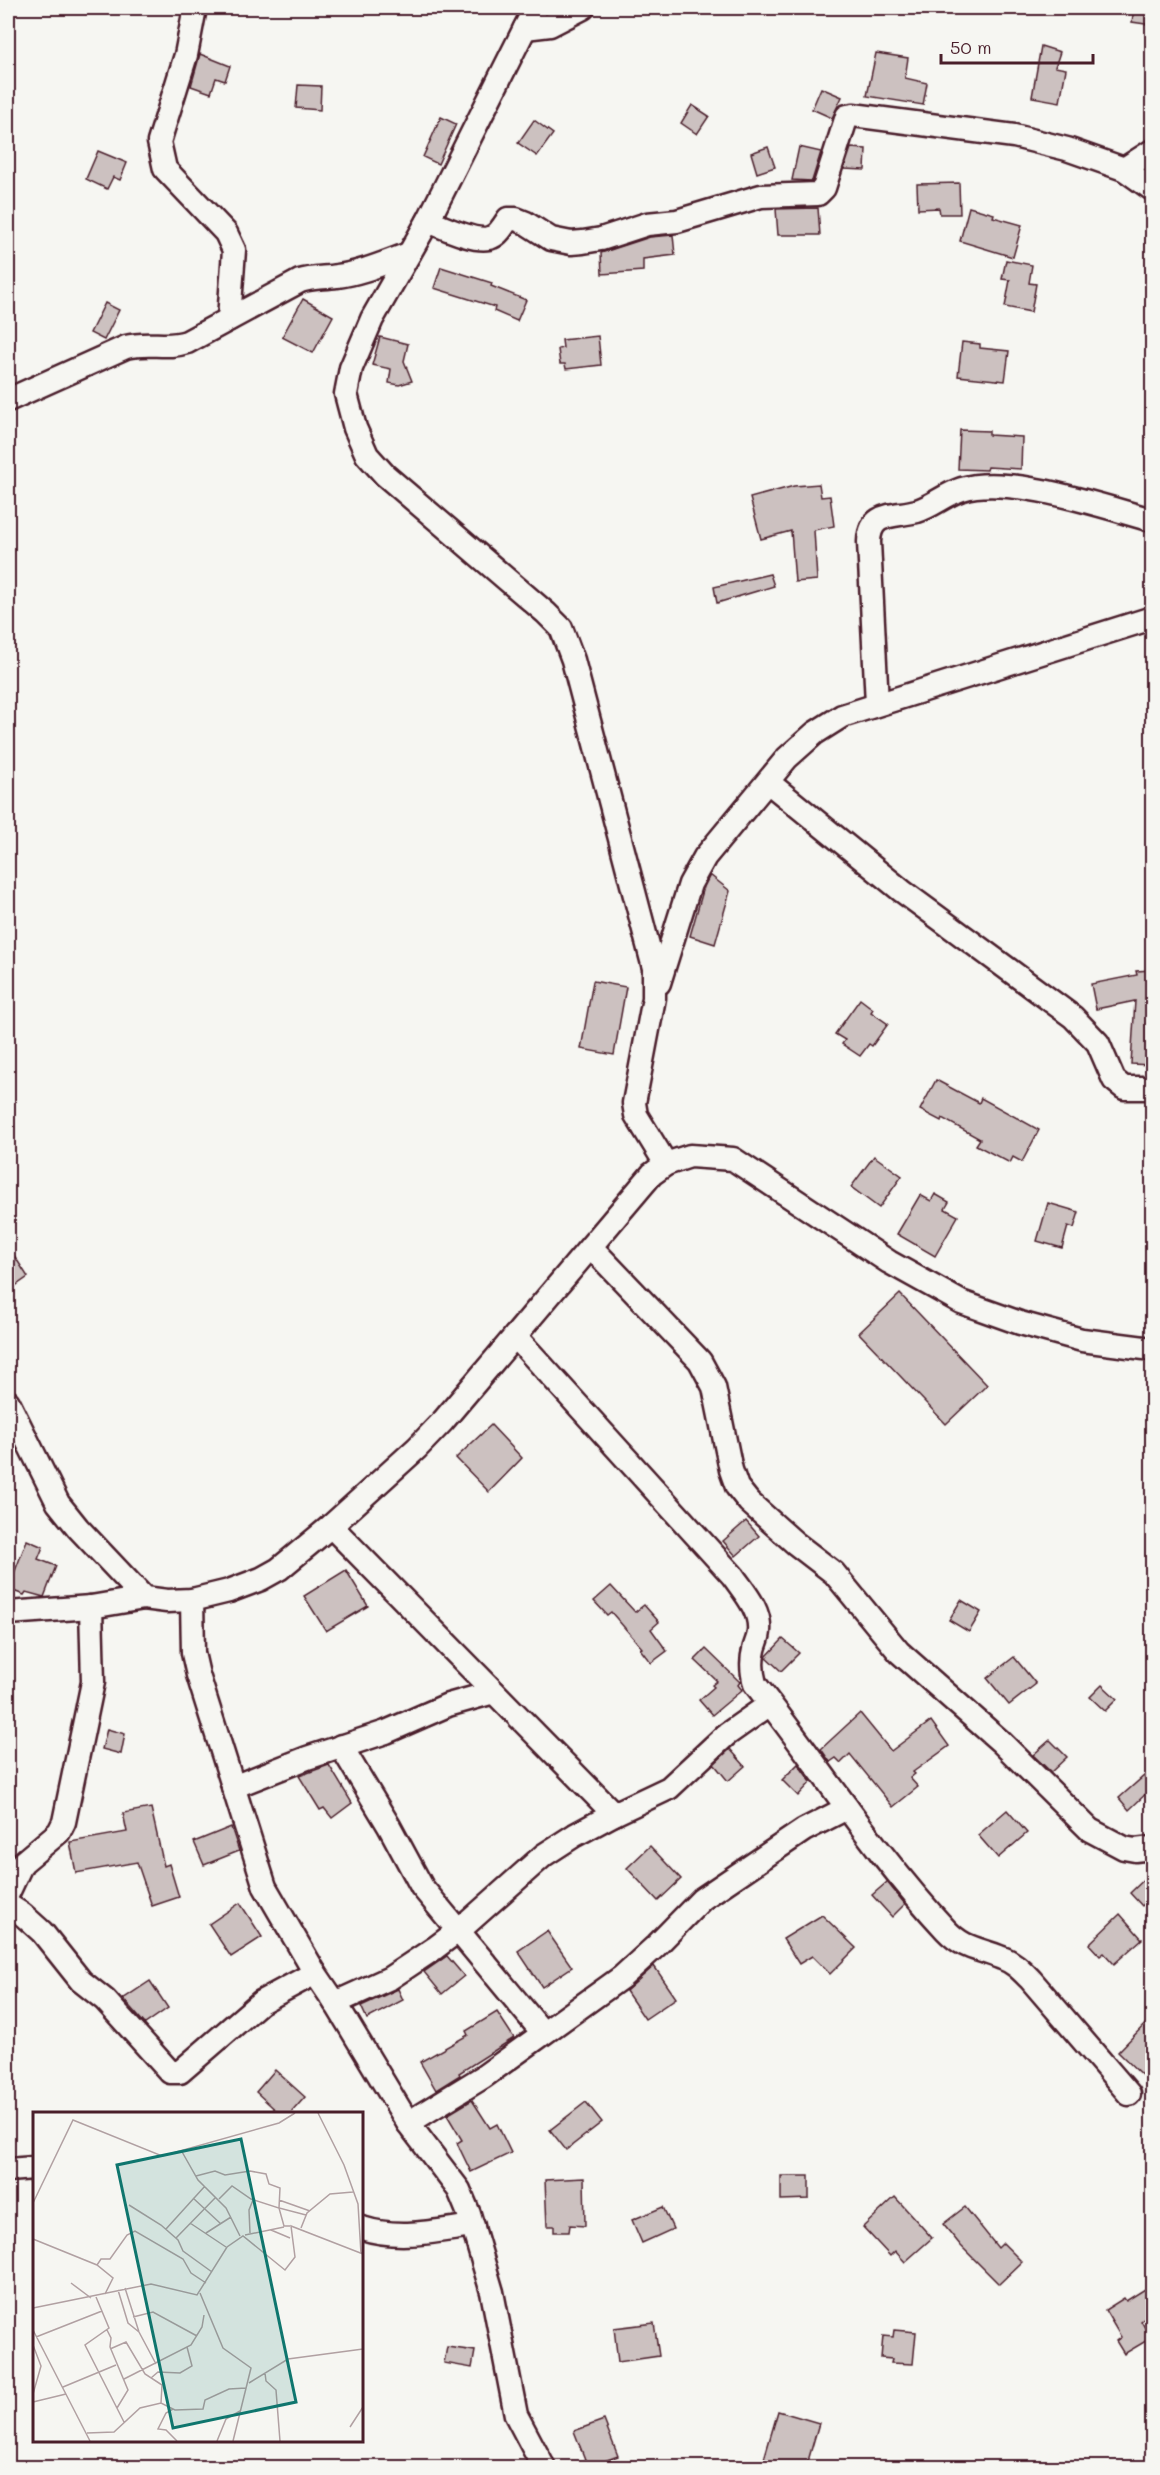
<svg xmlns="http://www.w3.org/2000/svg" width="1160" height="2475" font-family="Mali,sans-serif">
<style>
.building{fill:#ccc1c0;stroke:#4a1f2b;stroke-width:1.5}
.lines{fill:none;stroke-linecap:round;stroke-linejoin:round}
.minor-casing{stroke:#4a1f2b;stroke-width:27}
.minor{stroke:#f6f6f2;stroke-width:22}
.inset-road{fill:none;stroke:#b1a0a2;stroke-width:1.5}
.view{fill:#0f766e;fill-opacity:0.15;stroke:#0f766e;stroke-width:3}
.inset-edge{fill:none;stroke:#4a1f2b;stroke-width:3}
</style>
<rect width="100%" height="100%" fill="#f6f6f2"/>
<filter id="ink" filterUnits="userSpaceOnUse"><feTurbulence type="fractalNoise" baseFrequency=".0167" numOctaves="2"/><feDisplacementMap in="SourceGraphic" scale="12" xChannelSelector="R" yChannelSelector="G"/><feConvolveMatrix kernelMatrix="1 2 1 2 8 2 1 2 1" color-interpolation-filters="sRGB"/></filter>
<g filter="url(#ink)">
<g class="building">
<path d="M1134,8H1152V25L1132,22Z"/>
<path d="M1041,46L1060,52L1055,67L1066,69L1060,102L1032,97Z"/>
<path d="M876,53L908,58L905,78L927,83L923,105L867,96Z"/>
<path d="M200,54L230,66L225,81L216,78L211,93L191,86Z"/>
<path d="M298,85L321,86L320,110L296,108Z"/>
<path d="M821,88L842,97L832,118L812,109Z"/>
<path d="M692,105L709,116L697,134L681,123Z"/>
<path d="M441,117L456,124L438,164L423,157Z"/>
<path d="M534,120L553,134L537,156L518,143Z"/>
<path d="M768,147L775,167L757,173L751,153Z"/>
<path d="M799,147L821,152L812,181L792,180Z"/>
<path d="M851,148L866,149L865,170L844,169Z"/>
<path d="M98,151L127,163L120,180L113,177L107,189L86,179Z"/>
<path d="M959,183L960,214H940L939,208L918,209L917,184Z"/>
<path d="M969,207L994,214L993,217L1022,225L1013,257L960,241Z"/>
<path d="M818,208L820,235H778L776,209Z"/>
<path d="M673,235L675,255L643,259V271L602,274L601,253L650,237Z"/>
<path d="M1006,260L1032,265L1029,283L1036,284L1031,312L1005,307L1010,280L1002,279Z"/>
<path d="M441,267L492,283L491,286L526,300L517,321L494,311L495,307L434,288Z"/>
<path d="M303,299L333,316L313,353L282,337Z"/>
<path d="M105,303L119,310L104,340L90,333Z"/>
<path d="M598,336L601,365L566,369L565,364H560L558,349L563,348L562,340Z"/>
<path d="M380,337L408,344L404,361L412,381L399,385L389,383L391,369L372,365Z"/>
<path d="M962,342L980,344V348L1009,351L1005,381L958,376Z"/>
<path d="M960,430L989,431V435L1022,437L1021,469L988,467L987,470L958,469Z"/>
<path d="M819,484L821,497L830,496L834,526L814,530L817,580L795,582L791,531L761,539L750,498L794,486Z"/>
<path d="M770,574L774,586L717,603L714,587Z"/>
<path d="M710,875L730,891L715,944L690,936L704,887Z"/>
<path d="M1152,970V1065L1131,1064L1135,1001L1096,1009L1091,984L1137,975L1136,971Z"/>
<path d="M593,981L626,987L614,1055L581,1049Z"/>
<path d="M860,999L873,1009L871,1012L888,1024L872,1046L869,1044L860,1056L842,1044L845,1040L835,1034Z"/>
<path d="M936,1080L979,1103L981,1098L1039,1130L1022,1162L1013,1157L1010,1163L976,1145L980,1139L942,1118L941,1121L920,1110Z"/>
<path d="M874,1156L902,1176L879,1208L851,1187Z"/>
<path d="M935,1194L949,1202L945,1209L958,1216L935,1256L897,1234L920,1195L931,1201Z"/>
<path d="M1048,1203L1079,1212L1074,1228L1068,1226L1062,1248L1037,1241Z"/>
<path d="M8,1246L28,1277L8,1291Z"/>
<path d="M900,1294L987,1385L946,1424L859,1333Z"/>
<path d="M491,1425L522,1458L489,1492L456,1458Z"/>
<path d="M746,1521L759,1536L736,1556L723,1541Z"/>
<path d="M27,1540L43,1547L38,1559L56,1566L44,1597L26,1592L24,1595L8,1589Z"/>
<path d="M346,1570L368,1606L326,1631L304,1596Z"/>
<path d="M611,1586L635,1612L644,1605L659,1622L651,1629L667,1651L651,1663L640,1649L642,1648L611,1612L607,1615L594,1601Z"/>
<path d="M961,1600L981,1612L969,1632L949,1620Z"/>
<path d="M783,1639L799,1653L781,1671L766,1657Z"/>
<path d="M706,1649L740,1682L738,1685L742,1690L712,1715L699,1700L714,1687L712,1685L717,1681L695,1660Z"/>
<path d="M1014,1657L1036,1684L1009,1705L987,1678Z"/>
<path d="M1102,1685L1117,1699L1105,1711L1090,1697Z"/>
<path d="M860,1713L891,1751L931,1721L949,1746L913,1772L915,1774L910,1778L918,1787L893,1807L850,1754L841,1763L836,1758L830,1762L821,1749Z"/>
<path d="M107,1729L125,1734L121,1754L102,1749Z"/>
<path d="M1050,1740L1067,1757L1051,1772L1033,1755Z"/>
<path d="M730,1749L745,1766L728,1781L714,1764Z"/>
<path d="M798,1764L811,1782L798,1796L782,1780Z"/>
<path d="M329,1765L352,1803L332,1818L324,1808L320,1810L299,1776Z"/>
<path d="M1144,1776L1152,1788L1129,1810L1119,1798Z"/>
<path d="M151,1808L164,1866L169,1864L179,1897L152,1906L137,1862L76,1873L70,1842L127,1832L123,1813Z"/>
<path d="M1007,1810L1027,1833L998,1858L978,1835Z"/>
<path d="M231,1827L239,1851L204,1865L194,1842Z"/>
<path d="M650,1846L681,1879L658,1901L627,1868Z"/>
<path d="M1152,1872V1896L1142,1906L1130,1893Z"/>
<path d="M887,1882L905,1904L892,1917L872,1895Z"/>
<path d="M240,1903L262,1937L231,1957L209,1924Z"/>
<path d="M1120,1914L1142,1939L1114,1964L1104,1953L1100,1956L1089,1944Z"/>
<path d="M822,1915L856,1948L830,1974L812,1956L799,1964L783,1939Z"/>
<path d="M547,1931L572,1967L542,1987L518,1951Z"/>
<path d="M447,1956L464,1976L442,1994L424,1972Z"/>
<path d="M654,1966L676,1998L645,2019L626,1991Z"/>
<path d="M150,1981L168,2008L145,2024L123,1999Z"/>
<path d="M398,1989L403,2000L367,2019L361,2006Z"/>
<path d="M497,2012L514,2038L459,2073L460,2075L436,2090L420,2062L468,2035L466,2031Z"/>
<path d="M1152,2017V2085L1118,2052Z"/>
<path d="M275,2070L305,2097L290,2114H280L256,2092Z"/>
<path d="M472,2100L490,2128L497,2124L511,2153L471,2172L457,2143L462,2140L447,2115Z"/>
<path d="M586,2102L602,2122L566,2150L550,2130Z"/>
<path d="M781,2176H809V2199L781,2200Z"/>
<path d="M584,2178L585,2226L570,2225L569,2232H554V2226H547L545,2180Z"/>
<path d="M895,2197L932,2238L905,2262L895,2251L890,2256L863,2227Z"/>
<path d="M663,2207L673,2229L642,2243L632,2220Z"/>
<path d="M965,2207L998,2248L1003,2243L1022,2262L999,2284L961,2246L943,2224Z"/>
<path d="M1145,2289L1152,2299V2313L1141,2321L1151,2338L1124,2354L1116,2341L1121,2337L1105,2310L1124,2298L1126,2301Z"/>
<path d="M654,2323L659,2356L618,2362L614,2328Z"/>
<path d="M894,2330L916,2332L913,2364L891,2363L892,2359L881,2358L883,2336L893,2337Z"/>
<path d="M447,2347L475,2351L472,2368L444,2363Z"/>
<path d="M778,2411L819,2423L806,2468H791L764,2459Z"/>
<path d="M604,2420L618,2456L588,2467L574,2431Z"/>
</g>
<g class="lines">
<g class="minor-casing">
<g id="minor">
<path d="M195,8L186,55L159,142L165,169L226,233L234,250L229,319"/>
<path d="M535,8L428,221L372,319L351,368L346,394L355,428L367,455L385,475L546,613L561,628L573,660L654,968V998L634,1103L636,1115L666,1164"/>
<path d="M525,28L550,25L583,8"/>
<path d="M1124,169L1152,151"/>
<path d="M428,221C443,227 478,244 492,237C499,234 504,225 508,219H516L526,223L551,239L571,243L583,242L601,239L647,224L677,221L761,196L818,194L824,188L847,116L853,115L1014,136L1067,149L1124,169L1152,189"/>
<path d="M8,400L126,347C149,341 166,349 187,342L300,281C313,277 324,278 337,276C362,273 386,262 409,254"/>
<path d="M877,704L869,542C870,511 894,517 917,511C933,506 946,494 962,489C1009,474 1104,507 1152,520"/>
<path d="M768,782L902,891L1073,1017L1098,1043L1114,1080L1124,1088H1152"/>
<path d="M659,983L690,884L705,857L787,758L815,733L842,716L1152,618"/>
<path d="M591,1247L700,1361L714,1387L731,1470L737,1487L749,1502L795,1543L834,1573L899,1652L1000,1741L1090,1830L1124,1848L1135,1850L1152,1848"/>
<path d="M515,1336L733,1576C744,1592 761,1610 759,1631C759,1638 755,1644 754,1650C751,1661 752,1673 755,1684C819,1765 875,1854 946,1930C965,1950 979,1948 1002,1958C1014,1962 1022,1971 1031,1980L1129,2094"/>
<path d="M8,1402L58,1503L78,1528L144,1598L167,1601L192,1600L229,1591L261,1579L279,1569L331,1526L417,1448L443,1421L652,1174L666,1164L690,1156L733,1159L889,1262L961,1302L1020,1323L1082,1340L1152,1349"/>
<path d="M331,1526L614,1814"/>
<path d="M192,1600L193,1653L198,1675L265,1887L315,1973L338,2007L408,2123L459,2190L469,2214L492,2292L516,2415L544,2468"/>
<path d="M8,1613L91,1607L144,1598"/>
<path d="M341,1746L389,1826L422,1887L543,2033"/>
<path d="M233,1787L307,1758L386,1732L448,1705L494,1692"/>
<path d="M8,1893L22,1863L59,1832L64,1822L93,1682L91,1607"/>
<path d="M8,1905L22,1914L42,1932L81,1981L105,2000L170,2072H180L261,2002L315,1973"/>
<path d="M335,2003L390,1978L435,1948L463,1927L544,1855L575,1835L614,1814L669,1788L726,1735L770,1704"/>
<path d="M408,2123L483,2077L622,1977L656,1946L702,1899L804,1830L847,1808"/>
<path d="M8,2170L34,2168"/>
<path d="M362,2228C399,2240 435,2231 473,2226"/>
</g>
</g>
<use href="#minor" class="minor"/>
</g>
</g>
<g transform="translate(33 2112)">
<rect width="330" height="330" fill="#f6f6f2"/>
<path class="inset-road" d="M285,1L311,53L325,92L328,142M148,38L165,68L193,96L207,124M163,64L182,59L192,63L217,59L233,62L236,72L247,76L246,96L273,103M160,86L188,112M186,87L199,74L218,87L246,96L251,114H257M246,88L277,99M0,91L40,8L129,44L246,11L262,1M96,93L128,113L145,128L150,139L179,160M157,111L193,135M268,116L274,101L297,82L320,80M133,117L172,74M238,118L257,126M173,121L198,105M217,121L216,98L220,88M212,123L251,115M143,126L183,85M0,127L64,153L80,166L72,182M64,153L68,147H77L94,123L102,119L150,147L158,161L173,171M38,171L58,186M92,176L106,220L123,252M85,178L95,211L106,220M167,181L190,236L218,256L200,329M63,185L76,216L52,233L91,310M0,196L118,172L164,183L194,135L210,124L252,158L262,145L258,114L330,142M100,205L120,200L164,224M0,218L57,329M74,218L78,226L77,235L95,278L84,296M3,225L69,199M0,233L8,254L0,282M77,237L93,230L112,262L129,273L128,291M232,261L233,269L243,278L247,329M118,266L125,260L147,261L159,254L154,235M91,267L158,233L169,215L171,203M216,271L255,247L330,237M30,275L83,253M0,290L33,282M140,297L133,301L125,317L133,318L144,329M317,315L330,295M54,321L81,320L107,296L128,291L142,298L170,297L172,288L196,277L213,276M184,329L193,307L207,299"/>
<path class="view" d="M208,27L263,290L140,316L84,53Z"/>
<rect width="330" height="330" class="inset-edge"/>
</g>
<rect width="1160" height="2475" fill="none" stroke="#f6f6f2" stroke-width="30"/>
<rect x="15" y="15" width="1130" height="2445" fill="none" stroke="#4a1f2b" stroke-width="2" filter="url(#ink)"/>
<path d="M941 54v9h152v-9" fill="none" stroke="#4a1f2b" stroke-width="3"/>
<text x="950" y="54" font-size="18" fill="#4a1f2b" stroke="#f6f6f2" stroke-width="4.5" paint-order="stroke">50 m</text>
</svg>
